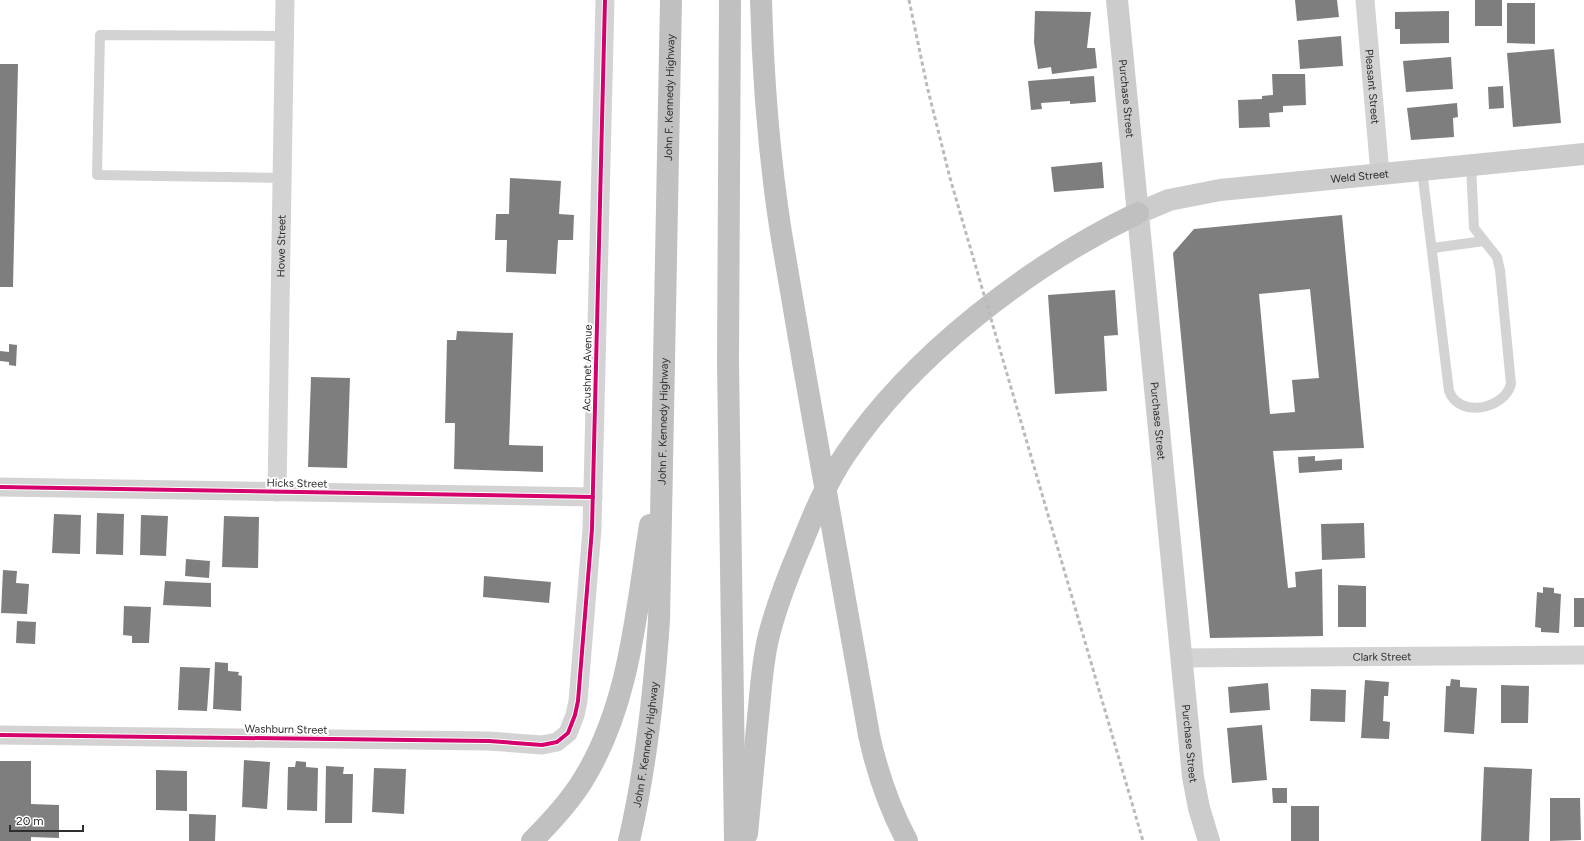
<svg xmlns="http://www.w3.org/2000/svg" width="1584" height="841" font-family="Figtree,sans-serif">
<style>
.building{fill:#7e7e7e;fill-rule:evenodd}
.lines{fill:none;stroke-linecap:round;stroke-linejoin:round}
.service{stroke:#d3d3d3;stroke-width:10}
.minor{stroke:#d3d3d3;stroke-width:19}
.secondary{stroke:#ccc;stroke-width:22}
.motorway{stroke:#c0c0c0;stroke-width:22}
.rail{stroke:#bababa;stroke-width:3;stroke-dasharray:4 3;stroke-linecap:butt}
.motorway-bridge{stroke:#c0c0c0;stroke-width:22}
.cycleway-casing{stroke:#fff;stroke-width:6}
.cycleway{stroke:#d6006c;stroke-width:4}
.labels{text-anchor:middle;stroke-width:4;stroke-linejoin:round;paint-order:stroke}
.street-label{font-size:11px;fill:#2e2e2e;stroke:#fff}
</style>
<rect width="100%" height="100%" fill="#fff"/>
<g class="building">
<path d="M1295,0H1337L1339,17L1297,21Z"/>
<rect x="1475" y="0" width="27" height="26"/>
<path d="M1507,3H1535V44L1507,43Z"/>
<path d="M1035,11L1091,12L1087,48H1095L1097,68L1052,74L1051,67L1038,69L1034,42Z"/>
<path d="M1449,11V43L1400,44V29H1395V12Z"/>
<path d="M1341,36L1343,66L1300,69L1298,40Z"/>
<path d="M1554,49L1561,123L1513,127L1507,53Z"/>
<path d="M1451,57L1453,89L1406,92L1403,61Z"/>
<path d="M0,64H18L13,287H0Z"/>
<path d="M1272,74H1305L1306,105L1283,106V112L1269,113L1270,127L1239,128L1238,100L1262,99V96L1273,95Z"/>
<path d="M1094,76L1096,102L1070,104V101L1041,103L1042,109L1031,110L1028,81Z"/>
<path d="M1503,86L1504,108L1489,109L1488,87Z"/>
<path d="M1457,103L1458,117L1453,118L1454,137L1411,140L1407,108Z"/>
<path d="M1102,162L1104,188L1054,192L1051,167Z"/>
<path d="M510,178L561,181L559,214L574,215L573,240H558L556,274L506,272L507,240H495L496,214H509Z"/>
<path d="M1342,215L1364,448L1273,451L1288,588L1296,587L1295,572L1322,569L1323,636L1210,638L1173,253L1194,229ZM1310,289L1319,378L1292,380L1295,412L1270,414L1259,294Z"/>
<path d="M1115,290L1118,335L1104,336L1107,391L1055,394L1048,295Z"/>
<path d="M457,331L513,333L509,445L543,446V472L454,469L455,423H445L447,340H456Z"/>
<path d="M9,344L17,345L16,366L9,365V362L0,361V351L9,352Z"/>
<path d="M311,377L350,378L347,468L308,467Z"/>
<path d="M1315,456V461L1342,459V470L1299,473L1298,457Z"/>
<path d="M97,513L124,514L123,555L96,554Z"/>
<path d="M54,514L81,515L80,554L52,553Z"/>
<path d="M141,515L168,516L166,556L140,555Z"/>
<path d="M224,516L259,517L258,568L222,567Z"/>
<path d="M1364,523L1365,558L1322,560L1321,524Z"/>
<path d="M186,559L210,561L209,578L185,576Z"/>
<path d="M3,570L17,571L16,583L29,584L27,614L1,613Z"/>
<path d="M484,576L551,582L549,603L483,597Z"/>
<path d="M165,581L211,583V607L163,605Z"/>
<path d="M1338,585L1366,586V627H1338Z"/>
<path d="M1543,587L1554,588V593L1561,594L1559,633L1541,632V628L1535,627L1537,592L1543,593Z"/>
<rect x="1574" y="598" width="10" height="29"/>
<path d="M124,606L151,607L149,643H132V636L123,635Z"/>
<path d="M17,621L36,622L35,644L16,643Z"/>
<path d="M215,662L228,663V671L239,672L238,675L242,676L241,711L213,709Z"/>
<path d="M180,667L210,668L207,711L178,710Z"/>
<path d="M1451,679L1460,680V687L1477,688L1474,734L1444,732L1446,686H1450Z"/>
<path d="M1365,680L1389,682L1388,696H1384L1383,721L1390,722L1389,739L1361,738Z"/>
<path d="M1268,683L1270,710L1230,713L1228,687Z"/>
<path d="M1501,685L1529,686L1528,723H1501Z"/>
<path d="M1311,689L1346,690L1345,722L1310,721Z"/>
<path d="M1262,725L1267,780L1232,783L1227,728Z"/>
<path d="M244,760L270,762L267,809L242,807Z"/>
<path d="M0,761H31V804L59,805V838L31,837V841H0Z"/>
<path d="M296,761L306,762V767L318,768L317,811L287,810L288,767H295Z"/>
<path d="M326,766L344,767L343,774H353L352,823H325Z"/>
<path d="M1484,767L1532,769L1529,841H1481Z"/>
<path d="M374,768L406,769L404,814L372,812Z"/>
<path d="M156,770L187,771V811L156,810Z"/>
<path d="M1272,788H1287V803H1273Z"/>
<path d="M1550,798H1580L1581,840L1550,841Z"/>
<rect x="1291" y="806" width="28" height="35"/>
<path d="M189,814L216,815L215,841H189Z"/>
</g>
<g class="lines">
<g class="service">
<path d="M1422,170L1449,391C1459,418 1504,410 1511,384L1500,270L1497,257L1474,228L1471,165"/>
<path d="M282,178L97,175L100,35L285,36"/>
<path d="M1433,248L1484,241"/>
</g>
<g class="minor">
<path id="s1" d="M1365,0L1380,174"/>
<path d="M0,487L593,497"/>
<path id="s2" d="M277,492L285,0"/>
<path id="s3" d="M1181,658L1584,655"/>
<path d="M0,735L489,741L542,745L557,742L568,733L575,715L578,701L592,529L605,0"/>
</g>
<g class="secondary">
<path id="s4" d="M1117,0L1193,777L1199,808L1209,841"/>
<path id="s5" d="M1138,213L1169,200L1220,190L1584,154"/>
</g>
<g class="motorway">
<path d="M730,0L728,362L735,841"/>
<path d="M761,0C763,78 769,156 781,233C788,276 796,319 803,362"/>
<path d="M747,834C751,795 754,756 758,717C761,690 762,662 769,635C777,604 789,573 802,543C814,513 827,482 845,455C912,355 1030,265 1138,213"/>
<path d="M532,841C551,822 569,803 583,780C630,704 636,612 650,525"/>
<path id="s6" d="M629,841C646,768 654,695 659,620L671,0"/>
</g>
<path class="rail" d="M909,0L927,86L950,178L1143,841"/>
<path class="motorway-bridge" d="M803,362L869,735C877,772 889,807 907,841"/>
<g class="cycleway-casing">
<g id="cycleway">
<path d="M0,487L593,497"/>
<path d="M0,735L489,741L542,745L557,742L568,733L575,715L578,701L592,529L605,0"/>
</g>
</g>
<use href="#cycleway" class="cycleway"/>
</g>
<g class="labels">
<g class="street-label">
<text dy="4" stroke="none"><textPath href="#s1" startOffset="87">Pleasant Street</textPath></text>
<text dy="4" stroke="none"><textPath href="#s6" startOffset="746">John F. Kennedy Highway</textPath></text>
<text dy="4" stroke="none"><textPath href="#s4" startOffset="99">Purchase Street</textPath></text>
<text dy="4" stroke="none"><textPath href="#s5" startOffset="226">Weld Street</textPath></text>
<text dy="4" stroke="none"><textPath href="#s2" startOffset="246">Howe Street</textPath></text>
<text transform="translate(587 368) rotate(-89)" y="4">Acushnet Avenue</text>
<text dy="4" stroke="none"><textPath href="#s4" startOffset="423">Purchase Street</textPath></text>
<text dy="4" stroke="none"><textPath href="#s6" startOffset="422">John F. Kennedy Highway</textPath></text>
<text transform="translate(297 483) rotate(1)" y="4">Hicks Street</text>
<text dy="4" stroke="none"><textPath href="#s3" startOffset="201">Clark Street</textPath></text>
<text transform="translate(286 729) rotate(1)" y="4">Washburn Street</text>
<text dy="4" stroke="none"><textPath href="#s4" startOffset="747">Purchase Street</textPath></text>
<text dy="4" stroke="none"><textPath href="#s6" startOffset="98">John F. Kennedy Highway</textPath></text>
</g>
</g>
<path d="M10 825v6h73v-6" fill="none" stroke="#2e2e2e" stroke-width="2"/>
<text x="16" y="825" font-size="12" fill="#2e2e2e" stroke="#ffffff" stroke-width="3" paint-order="stroke">20 m</text>
</svg>
